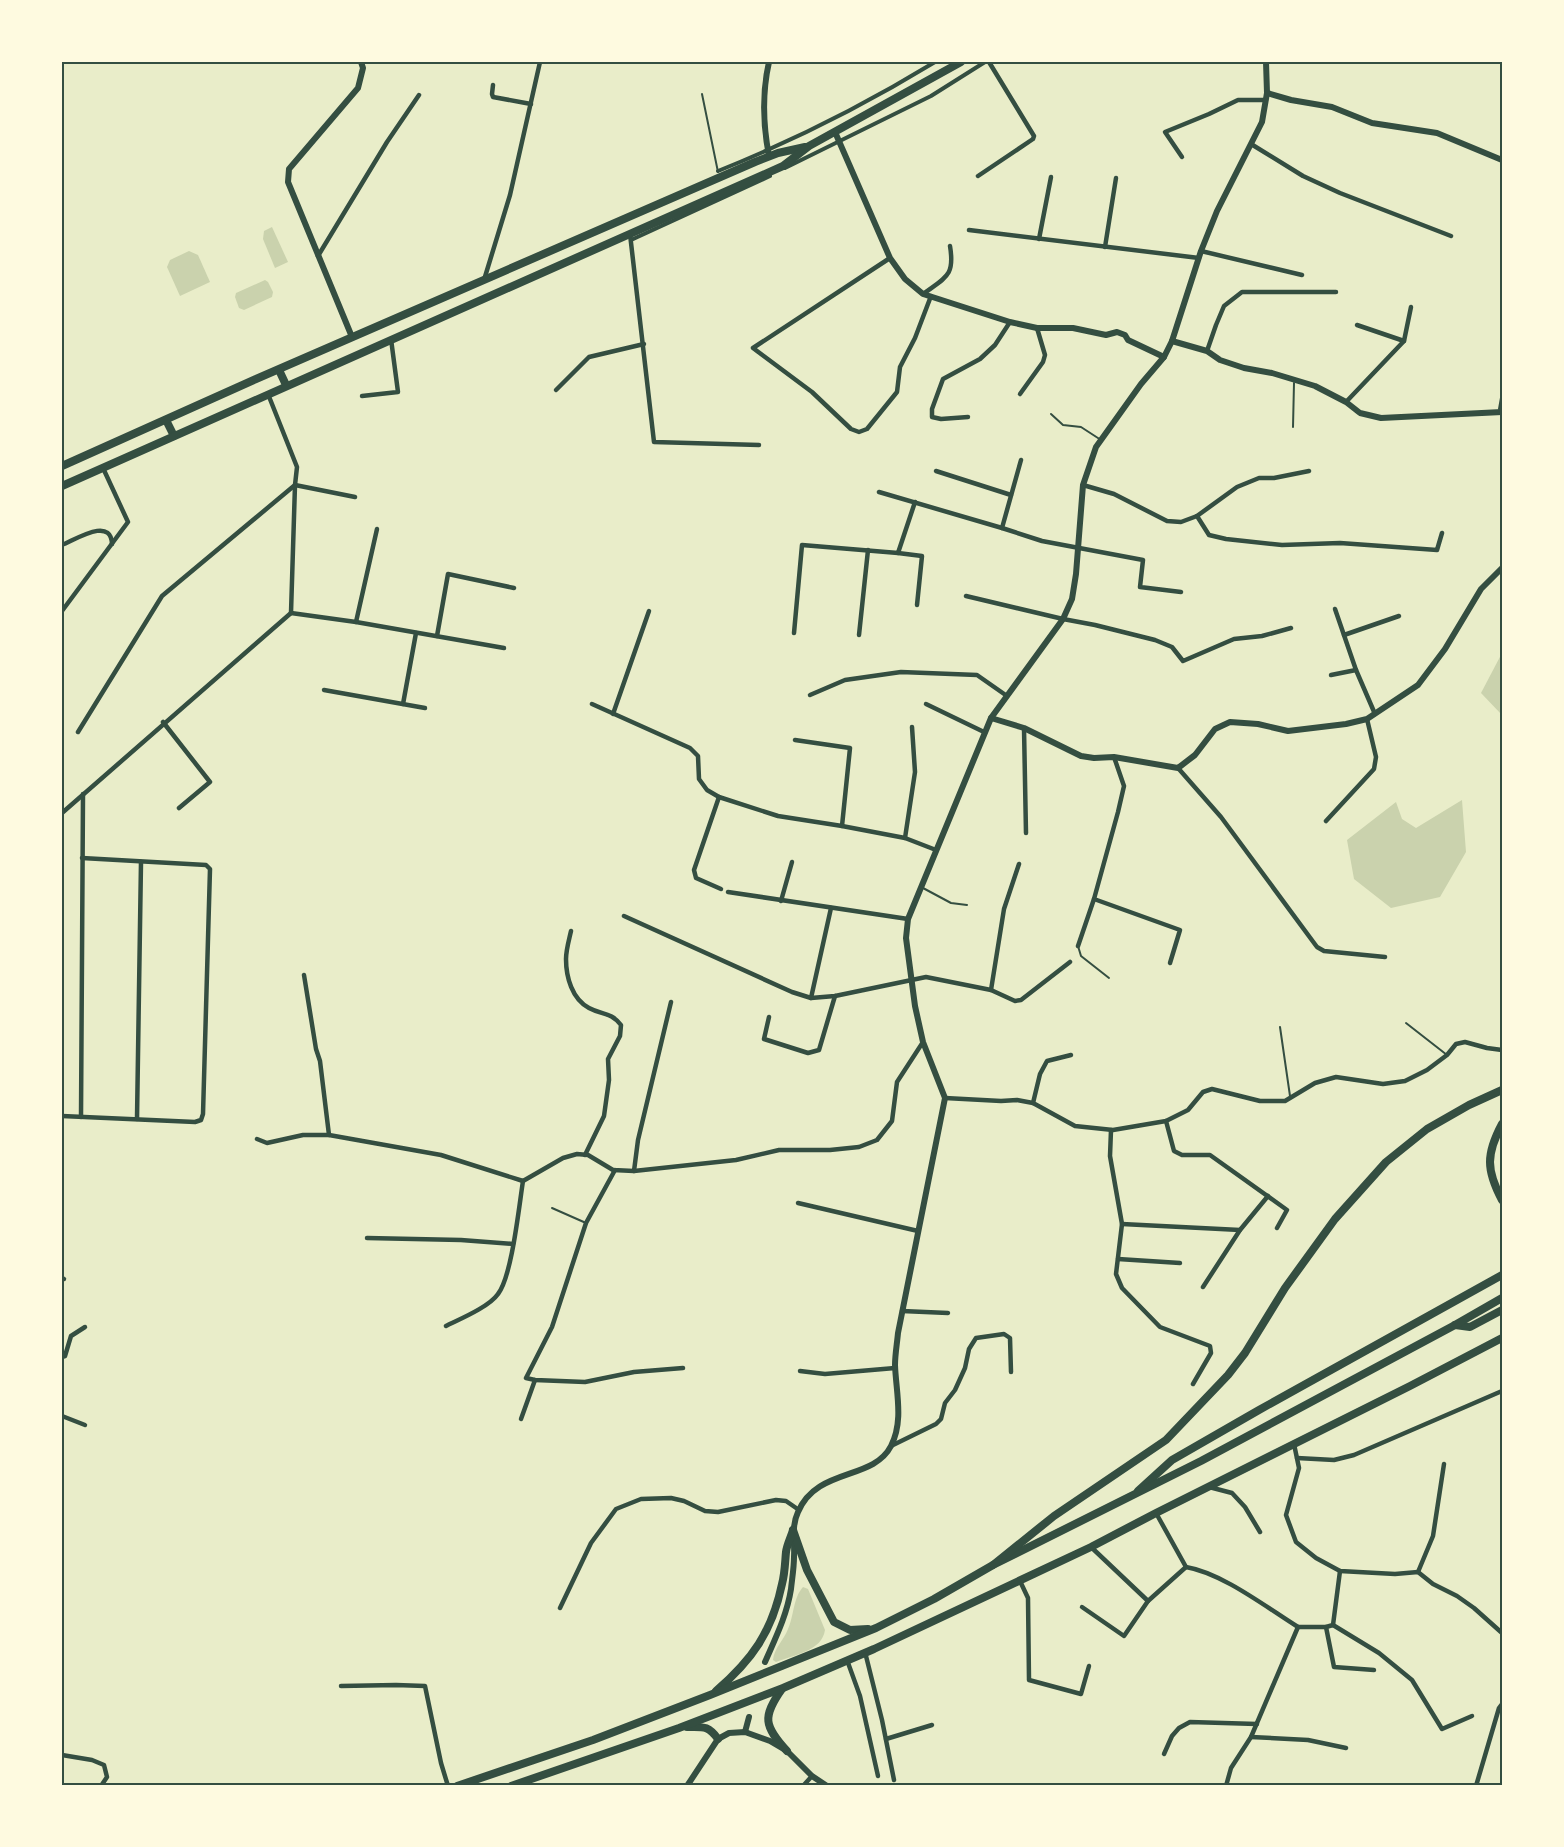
<svg xmlns="http://www.w3.org/2000/svg" width="1564" height="1847" font-family="'IBM Plex Sans',sans-serif">
<style>
.green{fill:#cad2ad}
.lines{fill:none;stroke-linecap:round;stroke-linejoin:round}
.service{stroke:#344e41;stroke-width:2}
.pedestrian{stroke:#344e41;stroke-width:4}
.minor{stroke:#344e41;stroke-width:4.5}
.tertiary{stroke:#344e41;stroke-width:6}
.primary{stroke:#344e41;stroke-width:8}
.trunk{stroke:#344e41;stroke-width:8}
.motorway{stroke:#344e41;stroke-width:8}
.neatline{fill:none;stroke:#344e41;stroke-width:2}
</style>
<rect width="100%" height="100%" fill="#e9edc9"/>
<g class="green">
<path d="M272,227L288,262L275,268L263,239L264,231Z"/>
<path d="M189,251L198,255L210,282L180,296L167,267L170,260Z"/>
<path d="M265,280L268,282L273,292L272,297L244,310L239,308L235,297L236,293Z"/>
<path d="M1502,653V715L1481,693Z"/>
<path d="M1462,800L1466,852L1440,897L1391,908L1354,879L1347,840L1396,802L1402,819L1416,828Z"/>
<path d="M803,1587L808,1589L825,1630C822,1651 794,1655 776,1662L773,1660C774,1648 784,1640 788,1629C794,1616 793,1598 803,1587Z"/>
</g>
<g class="lines">
<g class="service">
<path d="M702,94L718,172"/>
<path d="M1499,409L1502,392"/>
<path d="M1051,414L1063,425L1081,427L1101,440"/>
<path d="M1293,427L1294,383"/>
<path d="M923,888L951,903L967,905"/>
<path d="M1078,946L1081,956L1109,978"/>
<path d="M1406,1023L1447,1055"/>
<path d="M1280,1027L1290,1096"/>
<path d="M552,1208L586,1223"/>
</g>
<g class="pedestrian">
<path d="M785,168L931,96L985,62"/>
<path d="M718,171C793,141 866,104 935,62"/>
<path d="M631,240L770,176"/>
</g>
<g class="minor">
<path d="M493,85L492,94L493,97L531,104"/>
<path d="M1251,144L1303,176L1340,193L1451,236"/>
<path d="M1182,157L1165,132L1209,114L1238,100H1266"/>
<path d="M978,176L1033,139L1034,136L989,62"/>
<path d="M969,230L1199,258"/>
<path d="M630,234L654,442L759,445"/>
<path d="M1039,239L1051,177"/>
<path d="M1105,247L1116,178"/>
<path d="M1201,251L1302,275"/>
<path d="M318,256L387,142L419,95"/>
<path d="M890,258L753,348L812,392L851,429L859,432L867,429L897,392L900,367L915,338L931,296"/>
<path d="M484,280L510,195L540,62"/>
<path d="M923,294C946,277 955,276 950,246"/>
<path d="M1357,325L1404,341"/>
<path d="M1207,351L1216,325L1224,306L1242,292H1336"/>
<path d="M556,390L589,357L644,344"/>
<path d="M268,394L297,467L295,485L291,613"/>
<path d="M1020,394L1043,362L1045,355L1037,328"/>
<path d="M362,396L398,392L391,339"/>
<path d="M1346,402L1404,341L1411,307"/>
<path d="M968,417L941,419L932,417V409L943,379L980,359L995,345L1010,322"/>
<path d="M936,471L1011,495"/>
<path d="M1083,485L1114,494L1167,521L1181,522L1197,516L1237,487L1259,478H1274L1309,471"/>
<path d="M879,492L1002,528L1042,541L1143,560L1140,587L1181,592"/>
<path d="M1197,516L1209,535L1226,539L1282,545L1340,543L1437,550L1442,533"/>
<path d="M1002,528L1021,460"/>
<path d="M62,545C75,540 111,516 112,544"/>
<path d="M898,553L922,556L917,605"/>
<path d="M966,596L1063,619L1095,625L1155,640L1172,647L1183,661L1234,639L1262,636L1291,628"/>
<path d="M1335,609L1356,670L1375,714"/>
<path d="M62,611L128,522L103,468"/>
<path d="M291,613L356,622L504,648"/>
<path d="M356,622L377,529"/>
<path d="M794,633L802,545L898,553L915,502"/>
<path d="M859,635L868,550"/>
<path d="M1344,635L1399,616"/>
<path d="M437,636L448,574L514,588"/>
<path d="M1331,675L1356,670"/>
<path d="M324,690L425,708"/>
<path d="M810,695L845,680L901,672L977,675L1007,696"/>
<path d="M403,704L416,633"/>
<path d="M592,704L690,748L698,756L699,779L707,790L719,797L778,816L842,826L905,838L936,850"/>
<path d="M926,704L984,732"/>
<path d="M613,714L649,611"/>
<path d="M163,722L210,782L179,808"/>
<path d="M1024,728L1026,833"/>
<path d="M78,732L162,596L295,485L355,497"/>
<path d="M795,740L850,748L842,826"/>
<path d="M1178,768L1221,817L1317,947L1324,951L1385,957"/>
<path d="M719,797L694,870L696,878L721,889"/>
<path d="M62,813L291,613"/>
<path d="M1326,821L1374,769L1376,757L1367,719"/>
<path d="M905,838L915,772L912,727"/>
<path d="M728,892L908,919"/>
<path d="M1094,899L1180,930L1170,963"/>
<path d="M781,901L792,862"/>
<path d="M624,916L792,992L811,998L835,996L926,977L991,990L1015,1001L1021,1000L1070,962"/>
<path d="M571,931C569,940 566,950 566,959C566,977 572,999 589,1008C602,1015 611,1012 621,1025L620,1036L608,1059L609,1080L604,1116L585,1155"/>
<path d="M1078,946L1094,899L1118,812L1124,786L1114,757"/>
<path d="M304,975L316,1049L320,1061L329,1135"/>
<path d="M991,990L1004,909L1019,864"/>
<path d="M811,998L831,908"/>
<path d="M769,1017L764,1039L808,1053L819,1050L835,996"/>
<path d="M945,1098L1001,1101L1017,1100L1033,1103L1075,1126L1113,1130L1166,1121L1188,1110L1203,1092L1212,1089L1260,1101H1285L1315,1083L1336,1077L1383,1084L1405,1081L1427,1070L1447,1055L1456,1044L1465,1042L1487,1048L1502,1050"/>
<path d="M1033,1103L1040,1074L1047,1061L1071,1055"/>
<path d="M62,1116L195,1122L201,1120L203,1114L210,869L206,865L82,858"/>
<path d="M81,1117L83,794"/>
<path d="M137,1119L141,862"/>
<path d="M1166,1121L1174,1151L1182,1155H1210L1287,1210L1277,1228"/>
<path d="M1111,1130L1110,1156L1122,1224L1116,1274L1122,1288L1160,1327L1210,1346L1211,1353L1193,1384"/>
<path d="M257,1139L267,1143L303,1135H329L441,1155L523,1181"/>
<path d="M615,1170L586,1223L552,1327L526,1378L535,1380L585,1382L634,1372L683,1368"/>
<path d="M634,1171L638,1140L671,1002"/>
<path d="M523,1181L563,1158L577,1154L588,1155L613,1170L634,1171L736,1160L779,1150H830L859,1147L877,1140L892,1121L897,1082L923,1042"/>
<path d="M798,1203L918,1231"/>
<path d="M1122,1224L1240,1230"/>
<path d="M367,1238L461,1240L513,1244"/>
<path d="M1118,1259L1180,1263"/>
<path d="M62,1278L64,1279"/>
<path d="M1203,1287L1240,1230L1268,1196"/>
<path d="M902,1311L948,1313"/>
<path d="M446,1326C460,1319 489,1307 498,1294C512,1276 519,1206 523,1181"/>
<path d="M62,1357L65,1356L71,1336L85,1327"/>
<path d="M800,1371L825,1374L895,1368"/>
<path d="M62,1416L85,1425"/>
<path d="M521,1419L535,1380"/>
<path d="M1294,1444L1299,1468L1286,1515L1296,1542L1316,1558L1340,1571L1395,1574L1418,1572L1433,1584L1457,1596L1474,1608L1502,1633"/>
<path d="M891,1446L936,1424L941,1419L945,1403L955,1390L965,1368L969,1349L976,1338L1004,1334L1010,1338L1011,1372"/>
<path d="M1297,1458L1334,1460L1354,1455L1502,1391"/>
<path d="M1209,1487L1232,1493L1245,1507L1260,1532"/>
<path d="M1156,1513L1186,1567C1222,1573 1266,1607 1298,1627L1251,1737L1231,1768L1226,1786"/>
<path d="M1418,1572L1433,1536L1444,1464"/>
<path d="M1020,1581L1028,1598L1029,1680L1081,1694L1089,1666"/>
<path d="M1148,1601L1186,1567"/>
<path d="M1082,1607L1124,1636L1148,1601L1091,1547"/>
<path d="M560,1608L591,1543L616,1509L641,1499L671,1498L684,1501L705,1511L718,1512L776,1500L786,1501L799,1510"/>
<path d="M1333,1625L1379,1653L1412,1680L1442,1729L1472,1716"/>
<path d="M1298,1627H1326L1333,1625L1340,1571"/>
<path d="M1326,1627L1334,1667L1374,1670"/>
<path d="M865,1652L882,1720L894,1780"/>
<path d="M847,1660L860,1696L878,1776"/>
<path d="M341,1686L396,1685L425,1686L441,1763L448,1786"/>
<path d="M1251,1737L1308,1740L1346,1748"/>
<path d="M886,1739L932,1725"/>
<path d="M1164,1754L1172,1736L1179,1728L1190,1722L1257,1724"/>
<path d="M62,1755L92,1760L104,1765L107,1777L101,1786"/>
<path d="M803,1786L812,1776"/>
<path d="M1476,1786L1499,1708L1502,1704"/>
</g>
<g class="tertiary">
<path d="M1267,93L1291,100L1332,107L1372,123L1437,133L1502,160"/>
<path d="M835,132L890,258L905,279L923,294L1010,322L1037,328H1073L1106,335L1117,332L1125,335L1128,340L1164,357"/>
<path d="M769,156C763,125 762,93 769,62"/>
<path d="M352,337L288,182L289,169L358,88L363,68L361,62"/>
<path d="M1172,341L1207,351L1220,360L1244,368L1272,373L1315,386L1346,402L1360,413L1381,418L1502,412"/>
<path d="M991,718L1024,728L1081,756L1094,758L1114,757L1178,768L1195,755L1215,729L1230,722L1258,724L1288,731L1346,724L1367,719L1418,685L1445,649L1481,589L1502,568"/>
<path d="M765,1662C775,1639 787,1615 791,1589C792,1579 794,1568 794,1557C795,1542 791,1527 798,1512C817,1467 873,1481 891,1446C904,1421 896,1392 895,1365C895,1355 897,1344 898,1333L945,1098L923,1042L915,1006L906,938L908,919L991,718L1063,619L1072,599L1076,574L1083,485L1096,447L1141,384L1164,357L1172,341L1201,251L1217,211L1262,122L1267,93L1266,62"/>
<path d="M745,1732L749,1717"/>
<path d="M687,1786L718,1739L729,1733L745,1732L770,1741L787,1751L812,1776L827,1786"/>
</g>
<g class="primary">
<path d="M279,370L286,385"/>
<path d="M166,420L174,436"/>
<path d="M62,466L256,379L755,162L778,153L805,147"/>
<path d="M62,486L783,166L809,146L961,62"/>
</g>
<g class="trunk">
<path d="M1455,1325L1470,1327L1502,1310"/>
<path d="M1138,1491L1172,1460L1259,1410L1502,1275"/>
<path d="M793,1530L807,1570L834,1622L850,1630L868,1629"/>
<path d="M782,1689C762,1717 764,1726 787,1751"/>
<path d="M716,1691C752,1660 772,1632 782,1584C785,1573 785,1562 786,1552C787,1544 791,1537 793,1530"/>
<path d="M687,1727C703,1727 708,1725 718,1739"/>
<path d="M457,1786L593,1740L710,1695L876,1628L934,1599L993,1565L1201,1461L1455,1325L1502,1298"/>
<path d="M511,1786L679,1728L783,1688L874,1649L1091,1547L1156,1513L1410,1386L1502,1338"/>
</g>
<g class="motorway">
<path d="M1502,1124C1486,1154 1486,1170 1502,1200"/>
<path d="M993,1565L1054,1516L1166,1440L1228,1375L1245,1353L1285,1288L1335,1219L1386,1162L1427,1129L1469,1105L1502,1090"/>
</g>
</g>
<rect width="1564" height="1847" fill="none" stroke="#fefae0" stroke-width="126"/>
<rect x="63" y="63" width="1438" height="1721" class="neatline"/>
</svg>
